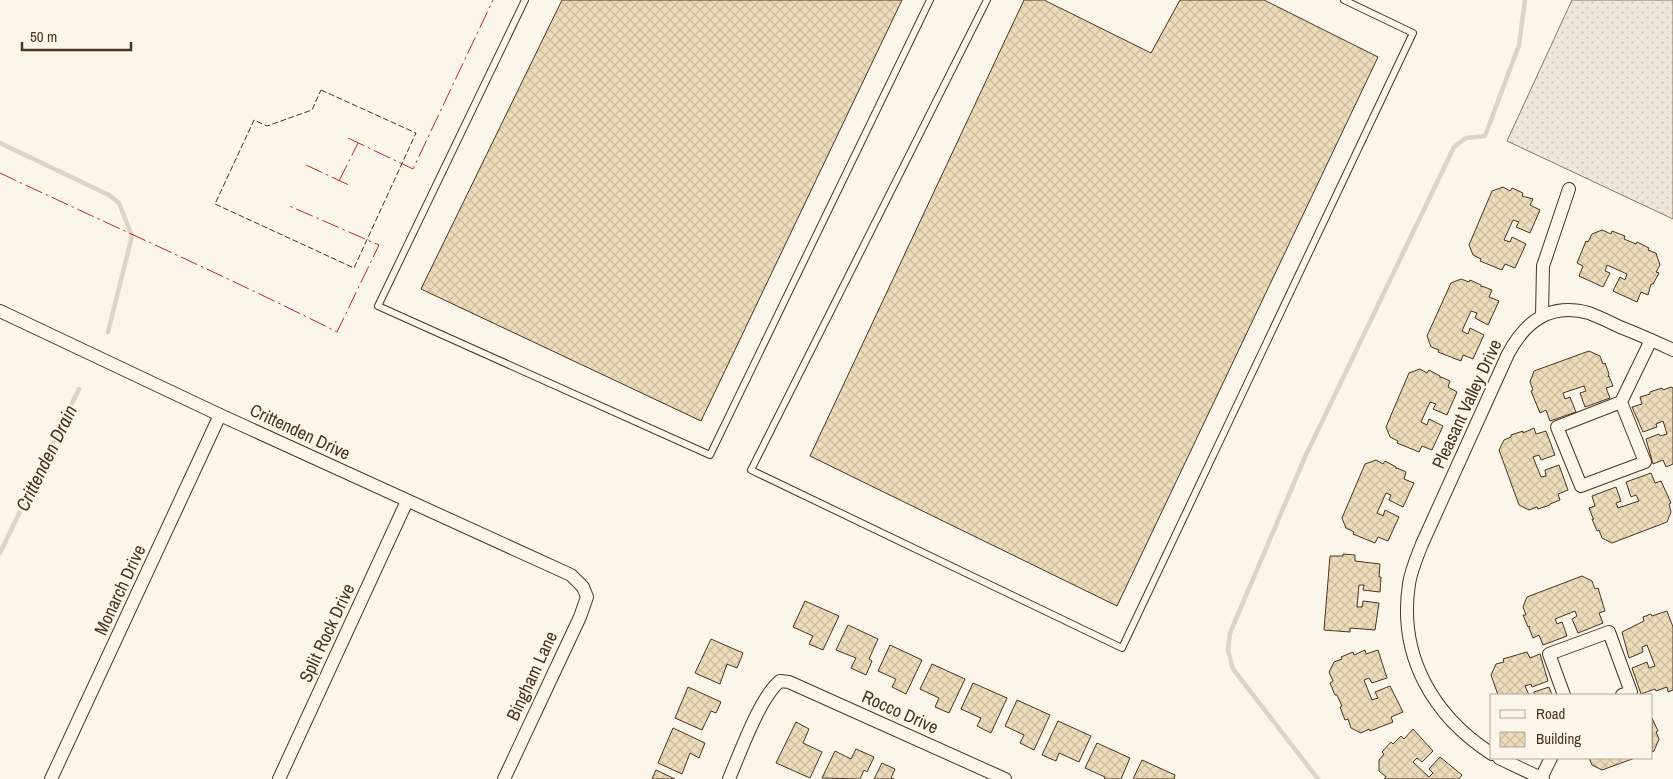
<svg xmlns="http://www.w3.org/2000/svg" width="1673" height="779" font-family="'Archivo Narrow',sans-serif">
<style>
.grass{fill:url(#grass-dots);stroke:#887966}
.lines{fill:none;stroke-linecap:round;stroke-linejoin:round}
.stream{stroke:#dcd4c6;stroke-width:4.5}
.building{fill:url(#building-cross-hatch);stroke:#4a3520}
.lane-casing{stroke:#4a3520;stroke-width:8}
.street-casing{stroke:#4a3520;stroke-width:14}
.lane{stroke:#fbf6e9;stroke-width:6}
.street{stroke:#fbf6e9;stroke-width:12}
.fence{stroke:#4a3520;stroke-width:1;stroke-dasharray:6 2.5;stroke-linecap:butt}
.power{stroke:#c62828;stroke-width:1;stroke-dasharray:18 4 2.5 4;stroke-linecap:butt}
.labels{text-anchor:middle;stroke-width:4;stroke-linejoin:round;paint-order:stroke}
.street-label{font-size:18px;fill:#4a3520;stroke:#fbf6e9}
.water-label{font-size:19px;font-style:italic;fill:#4a3520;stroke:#fbf6e9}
</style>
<defs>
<pattern id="grass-dots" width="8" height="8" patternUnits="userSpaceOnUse" patternTransform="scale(1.25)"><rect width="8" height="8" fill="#ede6d9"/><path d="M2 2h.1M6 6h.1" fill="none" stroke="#cdc6ba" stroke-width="1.8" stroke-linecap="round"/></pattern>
<pattern id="building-cross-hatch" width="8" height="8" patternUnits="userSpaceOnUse" patternTransform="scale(1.25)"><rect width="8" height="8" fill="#ecdcbc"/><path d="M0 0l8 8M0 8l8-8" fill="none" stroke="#ccbda1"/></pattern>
</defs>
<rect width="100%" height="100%" fill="#fbf6e9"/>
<path class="grass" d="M1572,0H1673V219L1507,141Z"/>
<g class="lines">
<g class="stream">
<path d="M0,143L109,195L119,203L132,236L108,332"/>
<path d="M0,553L79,389"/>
<path d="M1318,779L1233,669L1228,650L1230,633L1305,457L1454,147L1466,138L1485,136L1519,45L1525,0"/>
</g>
</g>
<g class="building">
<path d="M562,0H902L701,421L421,289Z"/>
<path d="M1024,0H1044L1151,53L1180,0H1264L1378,57L1117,606L810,456Z"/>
<path d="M1503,187L1510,191L1512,188L1523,193L1522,196L1533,199L1530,205L1540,210L1530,233L1516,227L1519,222L1513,220L1504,240L1510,242L1512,237L1526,244L1515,268L1505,264L1502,270L1480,261L1481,259L1473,255L1469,245L1492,191Z"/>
<path d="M1602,230L1611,234L1612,231L1625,236L1624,239L1636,244L1637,242L1649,248L1648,250L1656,253L1660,265L1656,272L1659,273L1653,284H1651L1648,295L1641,292L1637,302L1613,291L1620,277L1625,280L1627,274L1607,265L1605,271L1610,273L1603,287L1579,276L1583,266L1577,263L1586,241L1588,242L1592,234Z"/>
<path d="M1461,279L1469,282L1470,280L1481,285V287L1482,286L1492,290L1489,297L1499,301L1488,325L1475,318L1477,313L1471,311L1462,331L1468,334L1470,328L1484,335L1473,359L1463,355L1461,361L1438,352L1439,350L1431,347L1427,336L1451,283Z"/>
<path d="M1589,351L1600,356L1603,364L1605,363L1609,374L1608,377L1609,376L1613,386L1606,388L1610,398L1585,407L1580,393L1586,391L1584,386L1563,393L1565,399L1570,397L1576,412L1550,421L1546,410L1540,413L1531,391L1533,390L1530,382L1534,371Z"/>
<path d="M1420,369L1427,373L1429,370L1440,376V378L1441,377L1450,381L1448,387L1457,392L1447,415L1433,409L1436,404L1430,402L1421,422L1427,425L1429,419L1443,426L1432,450L1422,446L1419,452L1397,443L1398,441L1390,437L1386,427L1409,373Z"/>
<path d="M1671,387L1673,388V464L1666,467L1663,460L1653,464L1646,439L1659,434L1660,436L1667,434L1663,421L1656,424L1657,427L1643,432L1632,407L1642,404L1640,397L1650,394V392L1662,388L1663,390Z"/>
<path d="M1534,428L1536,434L1546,431L1555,455L1541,460L1539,455L1533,457L1541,477L1546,476L1545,470L1559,465L1568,490L1558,494L1560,500L1550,504V505L1538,509L1537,507L1529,510L1519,505L1499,450L1504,440L1511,437V435L1523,431V433Z"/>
<path d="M1376,460L1383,464L1385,461L1396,467V469L1397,468L1406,472L1404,479L1414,483L1403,507L1389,500L1391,495L1386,493L1377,513L1383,516L1385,510L1399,517L1388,541L1378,537L1375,543L1353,534L1354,532L1346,528L1342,518L1365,464Z"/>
<path d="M1651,473L1655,483L1661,481L1671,503L1669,504L1671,512L1667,522L1612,543L1602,538L1599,530L1597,531L1592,519H1594L1593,518L1589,508L1595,506L1592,496L1616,487L1621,501L1616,503L1618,508L1639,501L1636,495L1631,497L1626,482Z"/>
<path d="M1343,554L1355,555V561L1380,564L1379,577H1381L1380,592L1363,590L1364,585H1359L1357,607H1362L1363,601L1379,603L1375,630L1350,628V632L1324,630L1330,556H1343Z"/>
<path d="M1582,576L1592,581L1595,589L1598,588L1605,611L1599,613L1603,623L1578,633L1572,619L1577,616L1575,611L1555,619L1557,624L1562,622L1567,636L1543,645L1539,635L1533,638L1529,628L1530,626L1528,627L1523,615H1526L1523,607L1527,597Z"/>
<path d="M805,601L839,616L823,650L809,644L813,636L793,627Z"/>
<path d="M1667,611L1673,627V690L1668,692L1667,687L1656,691L1655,689L1641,694L1632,668L1647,662L1649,668L1655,666L1647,645L1642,647L1643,652L1629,658L1622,632L1644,621L1643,617L1651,614L1652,616Z"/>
<path d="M848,625L878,639L869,659L872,661L866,675L851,668L856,658L836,650Z"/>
<path d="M711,639L743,653L737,668L727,664L720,684L695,673Z"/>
<path d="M890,645L922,660L906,694L892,687L896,679L878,671Z"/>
<path d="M1365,650L1366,654L1378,650L1387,678L1372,683L1369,678L1364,680L1372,700L1378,698L1375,692L1390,686L1403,712L1391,717L1393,722L1370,731L1369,729L1361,733L1351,728L1348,719L1345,720L1340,707L1342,706L1337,695H1335L1330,683L1333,681L1329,672L1334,662L1342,659L1341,657L1353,652L1354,655Z"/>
<path d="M1527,652L1530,658L1540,654L1548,681L1532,687L1531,684L1525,686L1529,695H1498L1491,675L1496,664L1504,662L1503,659Z"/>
<path d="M932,664L965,679L949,713L935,707L939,698L920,689Z"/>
<path d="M973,683L1007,698L991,733L977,726L981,718L961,709Z"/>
<path d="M688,687L721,702L716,713L711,711L702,730L675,718Z"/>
<path d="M1549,687L1552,695H1534V692Z"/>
<path d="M1017,700L1050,715L1034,750L1020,743L1024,735L1005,726Z"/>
<path d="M1652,718L1658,731L1656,732L1659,739L1654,751L1652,752Z"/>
<path d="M1058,721L1091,736L1079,762L1059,753L1056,761L1042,755Z"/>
<path d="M796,722L809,729L803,743L822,752L810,778L776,763Z"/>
<path d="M673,728L705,743L699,758L690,753L682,774L658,763Z"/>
<path d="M1413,729L1433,751L1422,762L1417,758L1413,762L1429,777L1433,773L1429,769L1440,757L1462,775L1459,779H1384L1386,777L1379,771V760L1384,754L1382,752L1391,742L1393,744L1401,736L1404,739Z"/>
<path d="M1097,743L1130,758L1121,779H1104L1105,777L1085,768Z"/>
<path d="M856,749L874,757L867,772L864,770L860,779L822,778L835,751L851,759Z"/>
<path d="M1589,758H1635L1602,770L1592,765Z"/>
<path d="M1142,760L1175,775L1174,779H1133Z"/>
<path d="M882,763L895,769L891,778L894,779H874Z"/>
<path d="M656,770L675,779H652Z"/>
</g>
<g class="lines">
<g class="lane-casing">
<g id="lane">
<path d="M525,0L378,306L710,455L930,0"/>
<path d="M987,0L751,470L1122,648L1413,33L1344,0"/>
</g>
</g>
<g class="street-casing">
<g id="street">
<path d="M0,311L220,415L571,575L583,587L587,597L580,617L504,779"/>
<path d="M1542,316L1543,266L1569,189"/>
<path d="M1621,402L1645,462L1581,486L1557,427L1621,402L1651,340"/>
<path d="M1564,695L1549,654L1609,632L1631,692L1622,695"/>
<path d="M1492,754C1433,716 1398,656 1409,584C1411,570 1417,557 1422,544L1508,354C1525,322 1550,302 1589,313C1599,317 1610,322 1620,327C1638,334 1656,342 1673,350"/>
<path d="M1499,758L1543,779"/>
<path d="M1541,778L1551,758"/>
<path d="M51,779L220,415"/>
<path d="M279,779L407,501"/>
<path d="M729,779C740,753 760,697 780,681L789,682L1005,779"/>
</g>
</g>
<use href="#lane" class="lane"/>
<use href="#street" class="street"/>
<path class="fence" d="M321,90L416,133L354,268L215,204L254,120L267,126L312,110Z"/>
<g class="power">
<path d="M348,138L413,169L493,0"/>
<path d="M306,165L351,186"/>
<path d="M0,173C112,226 226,276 337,332L379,245L287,205"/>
<path d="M339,181L358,143"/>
</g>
</g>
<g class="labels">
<g class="street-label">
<text transform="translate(1467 404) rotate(-65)" y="6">Pleasant Valley Drive</text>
<text transform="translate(300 432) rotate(25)" y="6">Crittenden Drive</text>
<text transform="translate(120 590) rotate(-65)" y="6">Monarch Drive</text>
<text transform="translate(327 633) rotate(-65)" y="6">Split Rock Drive</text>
<text transform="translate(532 676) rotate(-65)" y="6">Bingham Lane</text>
<text transform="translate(900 712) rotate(24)" y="6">Rocco Drive</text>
</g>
<g class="water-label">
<text transform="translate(46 458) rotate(-64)" y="7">Crittenden Drain</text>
</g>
</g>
<rect x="1490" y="694" width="162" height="65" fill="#fbf6e9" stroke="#b4a999"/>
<rect x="1500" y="710" width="25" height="8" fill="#fbf6e9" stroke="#b4a999"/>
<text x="1536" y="719" font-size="15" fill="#4a3520">Road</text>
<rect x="1500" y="732" width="25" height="15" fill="url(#building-cross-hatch)" stroke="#b4a999"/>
<text x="1536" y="744" font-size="15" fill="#4a3520">Building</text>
<path d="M22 42v8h109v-8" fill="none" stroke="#4a3520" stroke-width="2.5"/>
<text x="30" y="42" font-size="15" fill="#4a3520" stroke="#fbf6e9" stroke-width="4" paint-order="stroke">50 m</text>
</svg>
